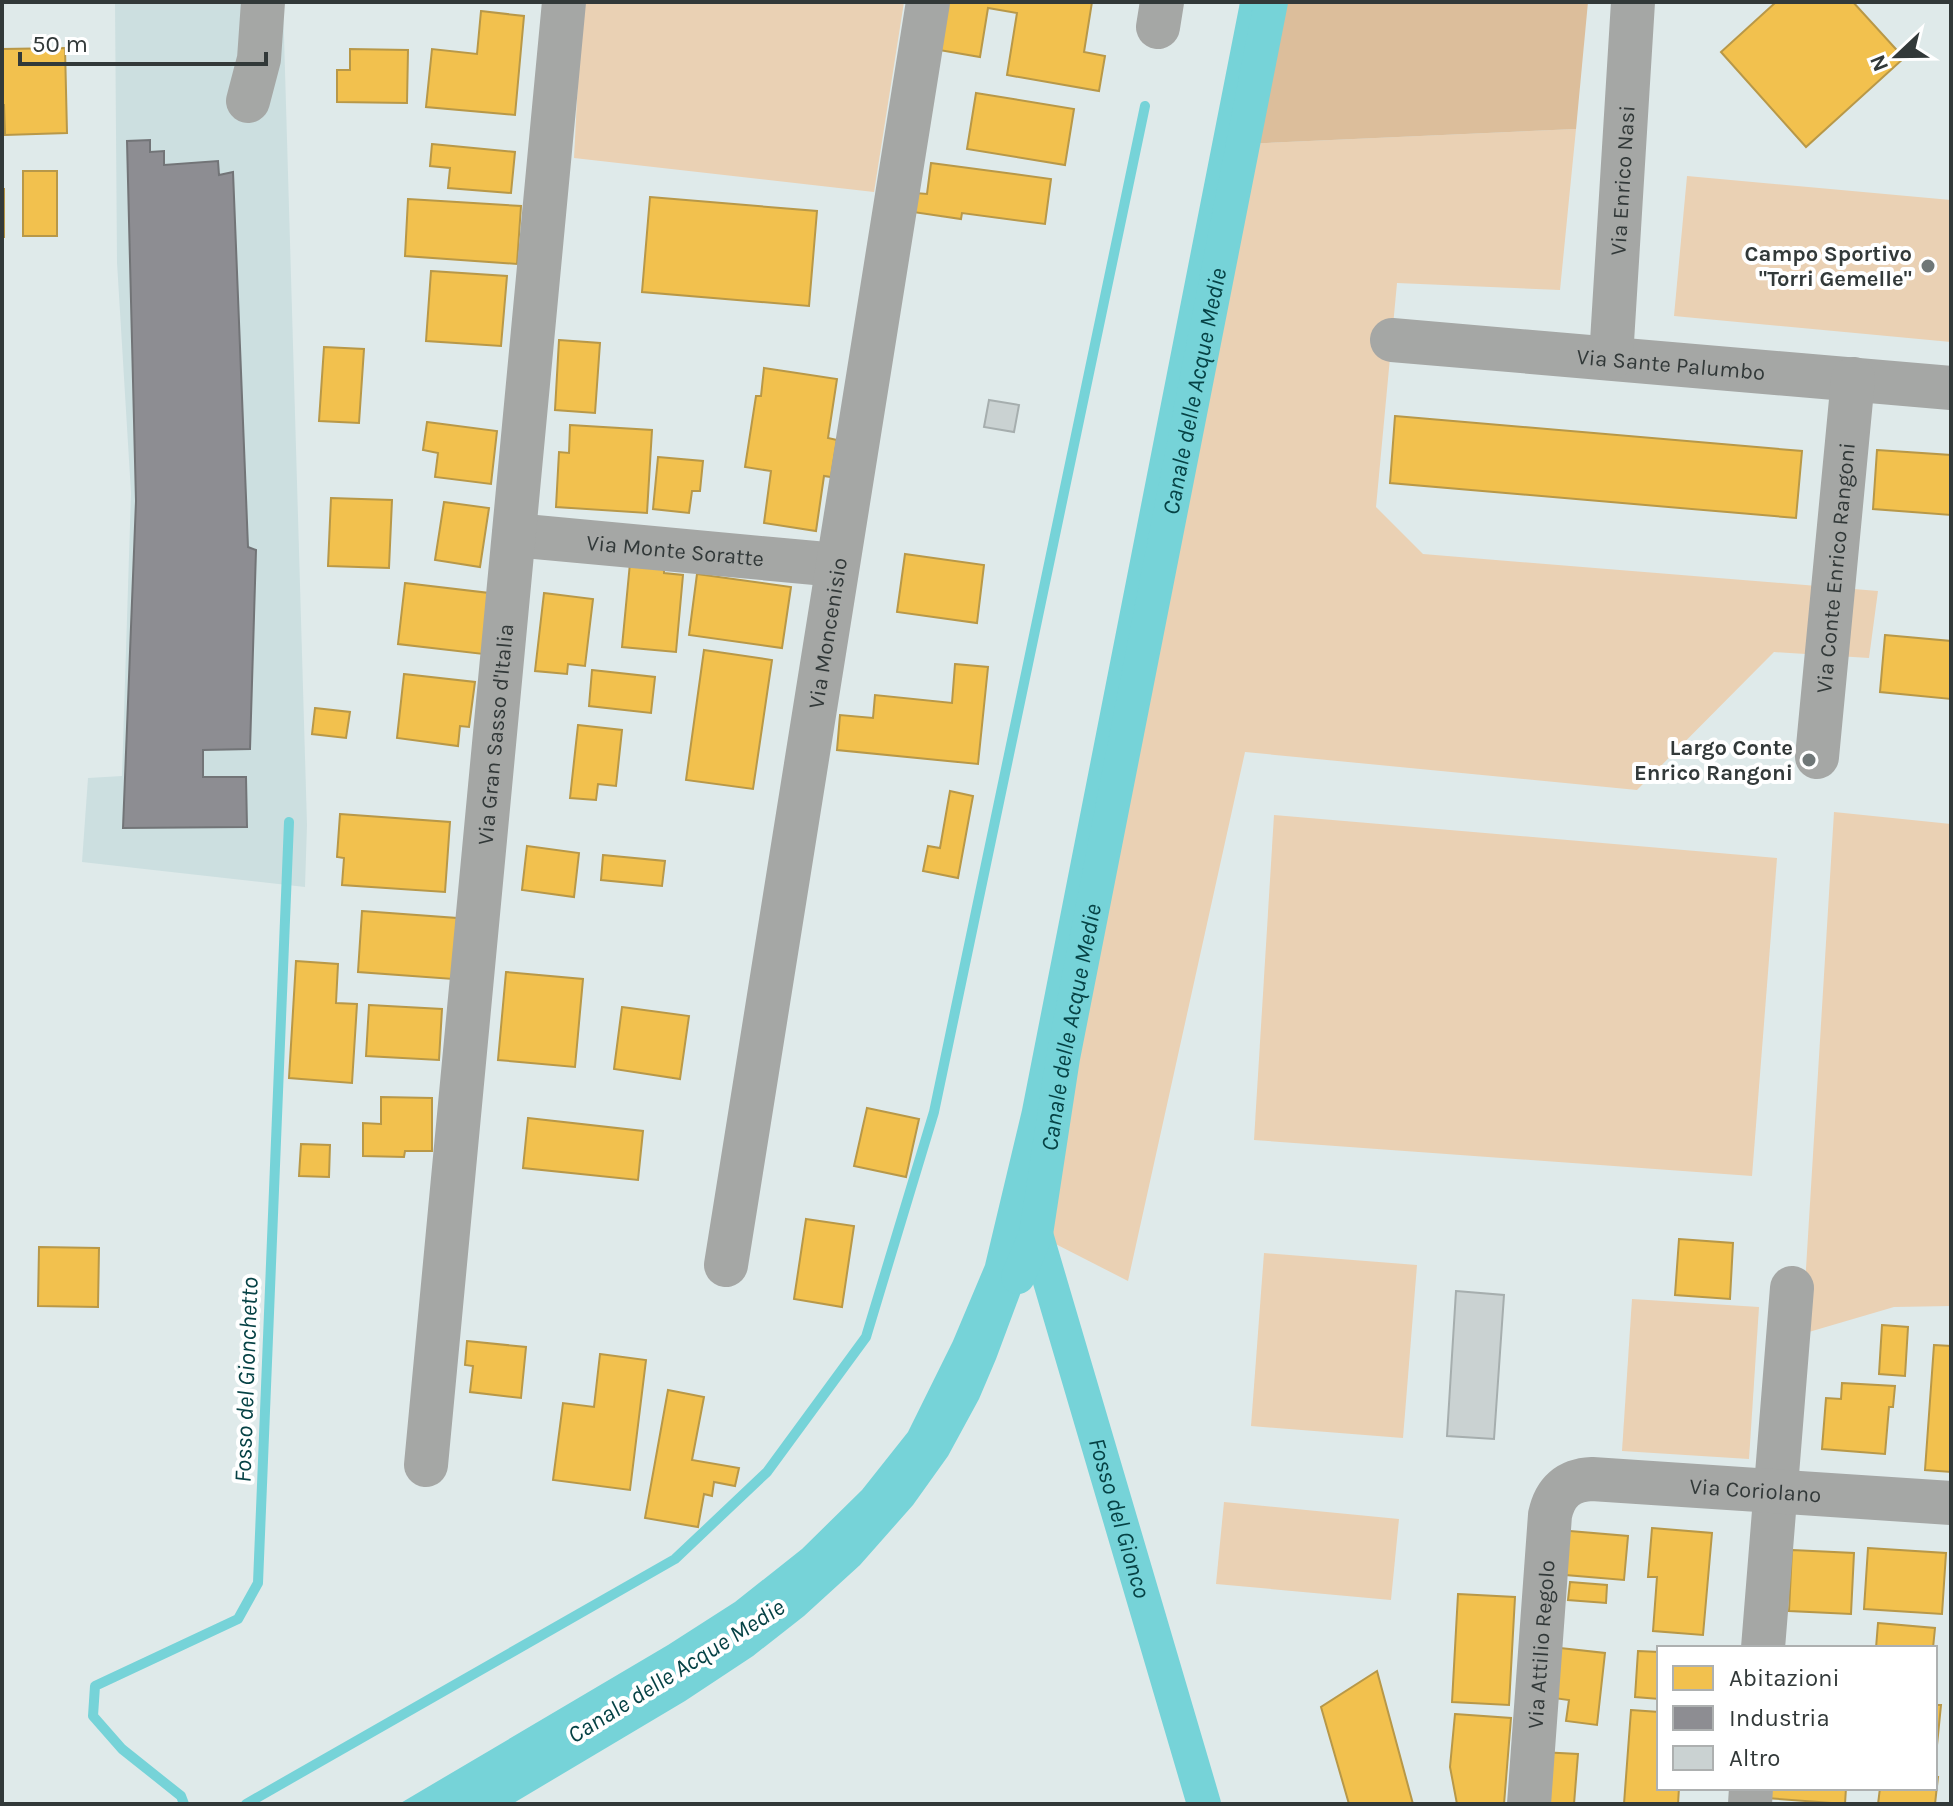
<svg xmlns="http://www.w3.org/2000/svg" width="1953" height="1806" font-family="Karla,sans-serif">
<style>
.built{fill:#ccdfe0}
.green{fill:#ead1b4}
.forest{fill:#dcbe9b}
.water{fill:#76d3d8}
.homes{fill:#f2c14e;stroke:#b89848;stroke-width:2}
.industry{fill:#8d8d92;stroke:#727477;stroke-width:2}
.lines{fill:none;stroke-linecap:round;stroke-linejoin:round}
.stream{stroke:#76d3d8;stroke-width:10}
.canal{stroke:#76d3d8;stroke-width:34}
.building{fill:#cad2d2;stroke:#a6aeae;stroke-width:2}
.minor{stroke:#a5a7a5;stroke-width:44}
.poi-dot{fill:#6f7777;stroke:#fff;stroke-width:3}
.labels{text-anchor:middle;stroke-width:8;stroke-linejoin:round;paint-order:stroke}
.street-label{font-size:22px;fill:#323939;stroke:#fff}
.poi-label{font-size:22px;font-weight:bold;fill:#323939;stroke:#fff;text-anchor:end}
.water-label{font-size:24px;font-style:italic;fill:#064245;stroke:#fff}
</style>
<rect width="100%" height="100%" fill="#dfeaea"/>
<path class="built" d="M115,2H283L307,825L305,887L82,862L88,778L122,776L131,493L117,262Z"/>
<g class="green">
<path d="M582,2H904L874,192L574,158Z"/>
<path d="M1576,129L1560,290L1397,283L1376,507L1423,554L1878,591L1869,658L1774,652L1637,790L1245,752L1128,1281L1036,1234L1063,1058L1243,144Z"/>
<path d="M1687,176L1951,200V342L1674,316Z"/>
<path d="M1834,812L1951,824V1306L1894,1307L1802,1334Z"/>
<path d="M1274,815L1777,858L1752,1176L1254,1140Z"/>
<path d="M1264,1253L1417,1265L1403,1438L1251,1426Z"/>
<path d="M1632,1299L1759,1307L1749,1459L1622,1451Z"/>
<path d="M1224,1502L1399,1519L1391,1600L1216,1584Z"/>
</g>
<path class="forest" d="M1271,2H1588L1576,129L1243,144Z"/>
<path class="water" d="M1240,2H1271L1063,1058L1036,1234L1021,1292L996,1359L979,1399L948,1456L913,1505L860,1565L804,1616L753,1656L685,1701L512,1804H399L668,1645L735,1602L802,1549L862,1490L908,1432L953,1341L985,1265L1022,1110Z"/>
<g class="homes">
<path d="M940,2H1092L1084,52L1105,56L1099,91L1007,75L1017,13L988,8L980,57L939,50Z"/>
<path d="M1776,2H1853L1904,58L1806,147L1721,52Z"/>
<path d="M481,11L524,16L515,115L426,107L432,49L477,54Z"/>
<path d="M65,48L67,133L5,135L4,105H2V49Z"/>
<path d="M350,49L408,50L407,103L337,102V70H350Z"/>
<path d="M976,93L1074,109L1065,165L967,149Z"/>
<path d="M432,144L515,152L511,193L448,188L450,168L430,166Z"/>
<path d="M931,163L1051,179L1045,224L962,213L961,219L913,212L916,193L927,194Z"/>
<rect x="23" y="171" width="34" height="65"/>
<rect x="2" y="189" width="2" height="48"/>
<path d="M650,197L817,211L809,306L642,292Z"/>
<path d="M408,199L521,206L517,264L405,256Z"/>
<path d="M431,271L507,276L501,346L426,341Z"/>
<path d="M559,340L600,343L595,413L555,410Z"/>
<path d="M324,347L364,349L359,423L319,421Z"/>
<path d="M764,368L837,379L828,438L837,440L831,477L824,476L816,531L764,523L771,471L745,467L756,396H761Z"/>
<path d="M1395,416L1802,451L1796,518L1390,483Z"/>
<path d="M427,422L497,431L491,484L435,477L438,453L423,450Z"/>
<path d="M570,425L652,430L647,513L556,507L559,452L569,453Z"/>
<path d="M1877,450L1951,455V515L1873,509Z"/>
<path d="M658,457L703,461L700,491H692L689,513L653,509Z"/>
<path d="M331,498L392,500L389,568L328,566Z"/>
<path d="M444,502L489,508L480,567L435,560Z"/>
<path d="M905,554L984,565L977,623L897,612Z"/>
<path d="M630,563L664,567V573L683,575L676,652L622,647Z"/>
<path d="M697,574L791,587L782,648L689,635Z"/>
<path d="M405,583L489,593L483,654L398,644Z"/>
<path d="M544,593L593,599L585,666L568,664L567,674L535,671Z"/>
<path d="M1885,635L1951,641V699L1880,692Z"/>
<path d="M704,650L772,660L753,789L686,780Z"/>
<path d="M955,664L988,667L978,764L837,750L840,715L873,718L875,695L952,703Z"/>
<path d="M592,670L655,677L651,713L589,706Z"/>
<path d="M404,674L475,682L469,727L460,726L458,746L397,738Z"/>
<path d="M315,708L350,712L346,738L312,734Z"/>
<path d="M578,725L622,730L616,786L598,784L596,800L570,798Z"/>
<path d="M950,791L973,796L958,878L923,871L928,846L940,848Z"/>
<path d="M340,814L450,822L445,892L342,885L344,858L337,857Z"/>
<path d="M527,846L579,853L574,897L522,890Z"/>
<path d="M603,855L665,861L662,886L601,880Z"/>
<path d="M362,911L457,918L453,979L358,972Z"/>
<path d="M296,961L338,964L336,1003L357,1004L352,1083L289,1078Z"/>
<path d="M506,972L583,979L575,1067L498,1060Z"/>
<path d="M369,1005L442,1009L439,1060L366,1056Z"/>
<path d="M622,1007L689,1016L680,1079L614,1069Z"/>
<path d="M381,1097L432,1098V1151H405L404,1157L363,1156V1123L381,1124Z"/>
<path d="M867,1108L919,1119L906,1177L854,1166Z"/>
<path d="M528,1118L643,1131L638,1180L523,1168Z"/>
<path d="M301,1144L330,1145L329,1177L299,1176Z"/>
<path d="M806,1219L854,1226L842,1307L794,1299Z"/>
<path d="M1679,1239L1733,1243L1730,1299L1675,1295Z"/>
<path d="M39,1247L99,1248L98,1307L38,1306Z"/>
<path d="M1882,1325L1908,1327L1905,1376L1879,1374Z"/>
<path d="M467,1341L526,1347L521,1398L470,1392L473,1366L465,1365Z"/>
<path d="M1934,1345L1951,1346V1472L1925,1470Z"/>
<path d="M600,1354L646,1360L630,1490L553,1480L563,1403L594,1407Z"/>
<path d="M1842,1383L1895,1386L1893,1407H1889L1885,1454L1822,1449L1826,1398L1841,1399Z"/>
<path d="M668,1390L704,1397L692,1460L739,1468L735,1486L714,1482L712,1496L704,1494L698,1527L645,1518Z"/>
<path d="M1652,1528L1712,1533L1703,1635L1653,1631L1657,1577H1648Z"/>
<path d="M1558,1530L1628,1536L1624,1580L1554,1574Z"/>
<path d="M1868,1548L1946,1553L1942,1614L1864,1609Z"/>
<path d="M1792,1550L1854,1553L1851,1614L1789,1611Z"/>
<path d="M1570,1582L1607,1585L1606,1603L1568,1600Z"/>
<path d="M1458,1594L1515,1597L1509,1705L1452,1702Z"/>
<path d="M1878,1623L1935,1628L1933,1648H1876Z"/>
<path d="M1551,1647L1605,1653L1597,1725L1566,1721L1569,1700L1546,1697Z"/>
<path d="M1638,1651L1659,1652V1699L1635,1697Z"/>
<path d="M1377,1671L1413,1804H1349L1321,1707Z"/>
<path d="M1935,1705H1941L1936,1755H1935Z"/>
<path d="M1631,1710L1659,1712V1788H1679L1678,1804H1624Z"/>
<path d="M1455,1714L1511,1718L1504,1804H1457L1450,1767Z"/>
<path d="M1540,1752L1578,1754L1574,1804H1542Z"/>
<path d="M1935,1777H1938L1935,1804H1878L1880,1788H1935Z"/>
<path d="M1767,1788H1846L1845,1804L1766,1798Z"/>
</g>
<path class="industry" d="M150,140V152L164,151V165L218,161L219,175L233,172L248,547L256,550L250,749L203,750V777H246L247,827L123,828L136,501L127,141Z"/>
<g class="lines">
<g class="stream">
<path d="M184,1804L181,1796L122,1749L93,1716L95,1686L238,1619L258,1583L289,822"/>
<path d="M246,1804L675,1559L767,1472L866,1337L934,1112L1145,106"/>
</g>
<g class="canal">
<path id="s1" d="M1036,1234L1204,1804"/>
<path id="s2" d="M1018,1277L1036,1234L1063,1058L1271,2"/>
</g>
</g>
<g class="building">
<path d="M989,400L1019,405L1014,432L984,427Z"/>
<path d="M1456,1291L1504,1295L1494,1439L1447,1436Z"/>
</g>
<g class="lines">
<g class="minor">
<path d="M1158,27L1162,2"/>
<path d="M248,101L259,59L263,2"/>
<path id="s3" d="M1392,340L1951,388"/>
<path id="s4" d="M1611,358L1633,2"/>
<path id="s5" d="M514,535L837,565"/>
<path id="s6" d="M1817,757L1853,379"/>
<path id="s7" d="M726,1265L928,2"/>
<path id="s8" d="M426,1465L564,2"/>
<path d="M1763,1648L1792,1288"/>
<path id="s9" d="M1529,1804L1550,1515C1555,1492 1568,1480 1592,1479L1951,1503"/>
<path d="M1750,1804L1751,1788"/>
</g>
</g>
<g class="poi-dot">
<circle cx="1928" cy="266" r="8"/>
<circle cx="1809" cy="760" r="8"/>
</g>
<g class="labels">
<g class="street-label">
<text dy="8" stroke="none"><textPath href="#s4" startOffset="178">Via Enrico Nasi</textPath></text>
<text dy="8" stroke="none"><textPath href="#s3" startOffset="280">Via Sante Palumbo</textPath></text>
<text dy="8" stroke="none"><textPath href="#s5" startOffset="162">Via Monte Soratte</textPath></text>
<text dy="8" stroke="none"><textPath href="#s6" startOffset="190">Via Conte Enrico Rangoni</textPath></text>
<text dy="8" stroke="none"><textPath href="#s7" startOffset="640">Via Moncenisio</textPath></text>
<text dy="8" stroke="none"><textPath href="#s8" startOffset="734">Via Gran Sasso d'Italia</textPath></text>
<text dy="8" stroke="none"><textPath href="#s9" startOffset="514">Via Coriolano</textPath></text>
<text dy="8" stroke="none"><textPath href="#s9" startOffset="160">Via Attilio Regolo</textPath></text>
</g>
<g class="poi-label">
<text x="1912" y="261">Campo Sportivo<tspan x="1912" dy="25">"Torri Gemelle"</tspan></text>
<text x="1793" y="755">Largo Conte<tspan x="1793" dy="25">Enrico Rangoni</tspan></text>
</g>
<g class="water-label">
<text dy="8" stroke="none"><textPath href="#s2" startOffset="904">Canale delle Acque Medie</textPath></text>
<text dy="8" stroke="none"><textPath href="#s2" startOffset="256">Canale delle Acque Medie</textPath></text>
<text transform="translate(246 1380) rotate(-88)" y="8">Fosso del Gionchetto</text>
<text dy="8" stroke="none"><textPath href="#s1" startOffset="296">Fosso del Gionco</textPath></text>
<text transform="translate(676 1671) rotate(-32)" y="8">Canale delle Acque Medie</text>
</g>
</g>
<rect width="1953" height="1806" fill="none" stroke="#323939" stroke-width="8"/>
<rect x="1657" y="1646" width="280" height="144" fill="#ffffff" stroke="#adb0b0" stroke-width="2"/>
<rect x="1673" y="1666" width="40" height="24" fill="#f2c14e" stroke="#adb0b0" stroke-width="2"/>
<text x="1729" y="1686" font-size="24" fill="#323939">Abitazioni</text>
<rect x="1673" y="1706" width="40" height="24" fill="#8d8d92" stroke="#adb0b0" stroke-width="2"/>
<text x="1729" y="1726" font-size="24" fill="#323939">Industria</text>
<rect x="1673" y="1746" width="40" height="24" fill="#cad2d2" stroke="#adb0b0" stroke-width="2"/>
<text x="1729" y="1766" font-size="24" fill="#323939">Altro</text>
<g transform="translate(1897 56) rotate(248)" stroke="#ffffff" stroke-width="6" paint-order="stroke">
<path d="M0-6L14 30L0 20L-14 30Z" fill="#323939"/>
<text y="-12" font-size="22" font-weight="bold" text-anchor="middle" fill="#323939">N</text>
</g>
<path d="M20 52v12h246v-12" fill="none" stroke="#323939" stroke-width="4"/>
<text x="32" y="52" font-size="24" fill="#323939" stroke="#ffffff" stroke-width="6" paint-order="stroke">50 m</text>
</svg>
